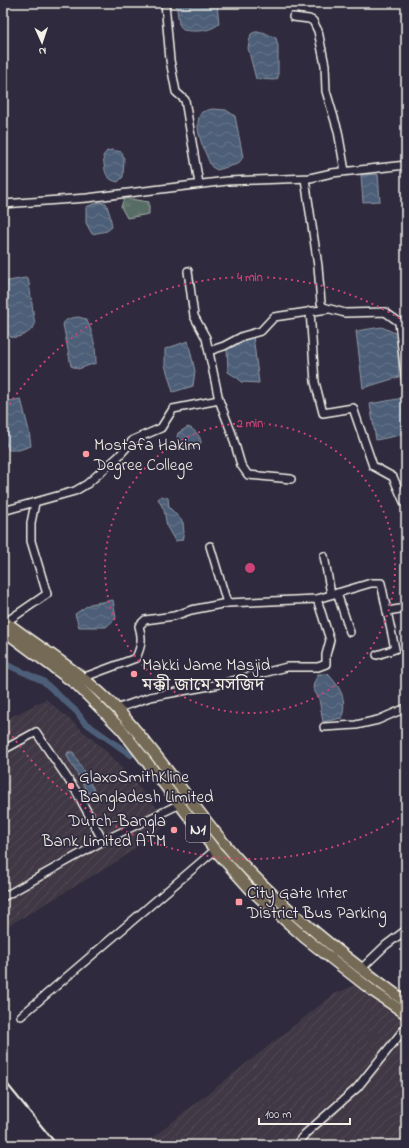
<svg xmlns="http://www.w3.org/2000/svg" width="409" height="1148" font-family="'Indie Flower','Noto Sans Bengali',sans-serif">
<style>
.industrial{fill:url(#industrial-furrows)}
.park{fill:url(#park-tufts);stroke:#a6aea7}
.water{fill:url(#water-waves);stroke:#9099a5}
.lines{fill:none;stroke-linecap:round;stroke-linejoin:round}
.canal{stroke:#4d5f78;stroke-width:6}
.minor-casing{stroke:#f4f1e8;stroke-width:10}
.highway-casing{stroke:#f4f1e8;stroke-width:13}
.minor{stroke:#2f2a3d;stroke-width:7}
.highway{stroke:#756a55;stroke-width:10}
.rail{stroke:#f4f1e8;stroke-width:2}
.ring{fill:none;stroke:#cc4377;stroke-width:2;stroke-dasharray:2 4}
.poi-dot{fill:#ff9aa2;stroke:#2f2a3d;stroke-width:1.5}
.labels{text-anchor:middle;stroke-width:3.5;stroke-linejoin:round;paint-order:stroke}
.shield{fill:#2f2a3d;stroke:#b9b5b5;stroke-width:1}
.shield-label{font-size:16px;font-weight:bold;fill:#f4f1e8}
.poi-label{font-size:17px;fill:#f4f1e8;stroke:#2f2a3d;text-anchor:start}
.centre{fill:#cc4377;stroke:#2f2a3d;stroke-width:2}
.ring-label{font-size:12px;text-anchor:middle;font-weight:bold;fill:#cc4377;stroke:#2f2a3d;stroke-width:3.5;stroke-linejoin:round;paint-order:stroke}
</style>
<defs>
<pattern id="industrial-furrows" width="10" height="10" patternUnits="userSpaceOnUse"><rect width="10" height="10" fill="#403844"/><path d="M-1 1l2-2M0 10L10 0M9 11l2-2" fill="none" stroke="#534c56"/></pattern>
<pattern id="park-tufts" width="24" height="20" patternUnits="userSpaceOnUse"><rect width="24" height="20" fill="#596c66"/><path d="M3 7l-1-3M5 7V3M7 7l1-3M15 17l-1-3M17 17v-4M19 17l1-3" fill="none" stroke="#71817c"/></pattern>
<pattern id="water-waves" width="16" height="10" patternUnits="userSpaceOnUse"><rect width="16" height="10" fill="#4d5f78"/><path d="M0 5q4-4 8 0t8 0" fill="none" stroke="#67768b"/></pattern>
</defs>
<rect width="100%" height="100%" fill="#2f2a3d"/>
<filter id="ink" filterUnits="userSpaceOnUse"><feTurbulence type="fractalNoise" baseFrequency=".025" numOctaves="2"/><feDisplacementMap in="SourceGraphic" scale="8" xChannelSelector="R" yChannelSelector="G"/><feConvolveMatrix kernelMatrix="1 2 1 2 8 2 1 2 1" color-interpolation-filters="sRGB"/></filter>
<g filter="url(#ink)">
<g class="industrial">
<path d="M46,699L106,751L170,822L118,861L3,929V721Z"/>
<path d="M355,985L406,1020V1145H143L334,994Z"/>
</g>
<path class="park" d="M124,198L149,202V214L127,218L121,207Z"/>
<g class="water">
<path d="M176,3H217L219,24C209,32 195,32 183,30L179,24Z"/>
<path d="M255,32H263L276,38L278,46V78L274,80L256,79L248,48L251,34Z"/>
<path d="M212,109L226,110L235,116L243,157L238,164L217,170L212,167L210,164C205,151 191,125 202,112Z"/>
<path d="M112,150L122,152L124,158L123,177L118,182C103,179 105,168 103,156L107,151Z"/>
<path d="M378,174L380,201L363,202L361,175Z"/>
<path d="M99,202L106,203L110,215L112,227L107,231L92,234L86,223V207Z"/>
<path d="M25,278L28,279L29,283L35,325C30,333 19,339 10,337L3,320V282Z"/>
<path d="M78,317L86,319C93,331 96,349 96,363L78,369L71,366L63,324C66,318 72,318 78,317Z"/>
<path d="M382,327L397,334L399,377L363,388L356,331Z"/>
<path d="M247,336H253L259,383L241,382L239,379L228,372L227,347Z"/>
<path d="M188,341L195,371L193,386L173,392L165,365V349Z"/>
<path d="M403,398L406,413V434L376,440L370,404Z"/>
<path d="M21,399L29,431L31,446L19,450H9L3,438V402Z"/>
<path d="M188,427C194,429 201,436 201,443L196,448L189,450L179,443L177,437L178,433Z"/>
<path d="M161,496L168,498L169,507L183,522L184,533L182,540L175,541L167,527L164,510L158,499Z"/>
<path d="M113,600L116,618L106,627H79L75,614L90,604Z"/>
<path d="M318,674H328C341,688 347,699 342,718L323,722L319,699L313,688L314,683Z"/>
<path d="M68,752H73L94,790L92,793H88L67,756Z"/>
</g>
<g class="lines">
<path class="canal" d="M3,663L43,681L77,712L84,722L131,755"/>
<g class="minor-casing">
<g id="minor">
<path d="M165,3L170,60L176,92L185,100L199,184"/>
<path d="M293,17L309,19L313,21L318,31L325,65L326,91L338,131L345,171"/>
<path d="M305,179L318,266L321,303L323,307L345,313L385,312L399,322L406,383"/>
<path d="M3,204L87,198L227,181L310,178L332,173L406,165"/>
<path d="M188,271L194,316L206,338L219,400"/>
<path d="M310,311L315,382L323,413L353,408L373,466L393,477L404,502L406,503"/>
<path d="M209,351L224,346L243,336L261,331L274,317L328,309"/>
<path d="M3,511L75,491L87,484L118,457L133,440L161,428L173,409L219,400L232,434L241,465L248,475L291,479"/>
<path d="M210,546L227,603"/>
<path d="M324,556L331,594"/>
<path d="M337,593L350,632"/>
<path d="M317,599L371,583H381L395,649L377,655"/>
<path d="M387,611L406,608"/>
<path d="M6,622L47,594L31,541V523L35,503"/>
<path d="M82,678L136,658C141,647 143,639 139,626L145,620L174,616L191,610L227,603L317,599L330,640L326,655V664L318,667H287L220,684L150,697L116,709"/>
<path d="M324,727L356,725L378,720L406,708"/>
<path d="M3,750L36,732L76,791L103,841"/>
<path d="M5,896L103,841L180,804"/>
<path d="M362,968L386,945L406,930"/>
<path d="M21,1016L215,850"/>
<path d="M296,1145L305,1134L357,1088L406,1027"/>
</g>
</g>
<g class="highway-casing">
<g id="highway">
<path d="M3,620C41,649 84,674 117,709C160,755 194,810 236,857C286,912 346,958 406,1002"/>
<path d="M3,630L77,685L122,730L215,850L251,890L305,938L374,992L406,1014"/>
</g>
</g>
<use href="#minor" class="minor"/>
<use href="#highway" class="highway"/>
<path class="rail" d="M3,1079L57,1145"/>
</g>
</g>
<g class="ring">
<circle cx="250" cy="568" r="145"/>
<path d="M404 815A291 291 0 0 1 3 722M3 414A291 291 0 0 1 404 321"/>
</g>
<g class="poi-dot">
<circle cx="86" cy="454" r="4"/>
<circle cx="134" cy="674" r="4"/>
<circle cx="71" cy="786" r="4"/>
<circle cx="174" cy="830" r="4"/>
<rect x="235" y="898" width="8" height="8" rx="2"/>
</g>
<g class="labels">
<rect class="shield" x="186" y="814" width="24" height="28" rx="3"/>
<g class="shield-label">
<text x="198" y="834">N1</text>
</g>
<g class="poi-label">
<text x="94" y="450">Mostafa Hakim<tspan x="94" dy="20">Degree College</tspan></text>
<text x="142" y="670">Makki Jame Masjid<tspan x="142" dy="20">মক্কী জামে মসজিদ</tspan></text>
<text x="79" y="782">GlaxoSmithKline<tspan x="79" dy="20">Bangladesh Limited</tspan></text>
<text x="166" y="826" text-anchor="end">Dutch-Bangla<tspan x="166" dy="20">Bank Limited ATM</tspan></text>
<text x="247" y="898">City Gate Inter<tspan x="247" dy="20">District Bus Parking</tspan></text>
</g>
</g>
<circle cx="250" cy="568" r="6" class="centre"/>
<g class="ring-label">
<text x="250" y="281">4 min</text>
<text x="250" y="427">2 min</text>
</g>
<rect width="409" height="1148" fill="none" stroke="#2f2a3d" stroke-width="16"/>
<rect x="8" y="8" width="393" height="1132" fill="none" stroke="#f4f1e8" stroke-width="1.5" filter="url(#ink)"/>
<g transform="translate(42 42) rotate(177)" stroke="#2f2a3d" stroke-width="3" paint-order="stroke">
<path d="M0-3L7 15L0 10L-7 15Z" fill="#f4f1e8"/>
<text y="-6" font-size="11" font-weight="bold" text-anchor="middle" fill="#f4f1e8">N</text>
</g>
<path d="M259 1118v6h91v-6" fill="none" stroke="#f4f1e8" stroke-width="2"/>
<text x="265" y="1118" font-size="12" fill="#f4f1e8" stroke="#2f2a3d" stroke-width="3" paint-order="stroke">100 m</text>
</svg>
